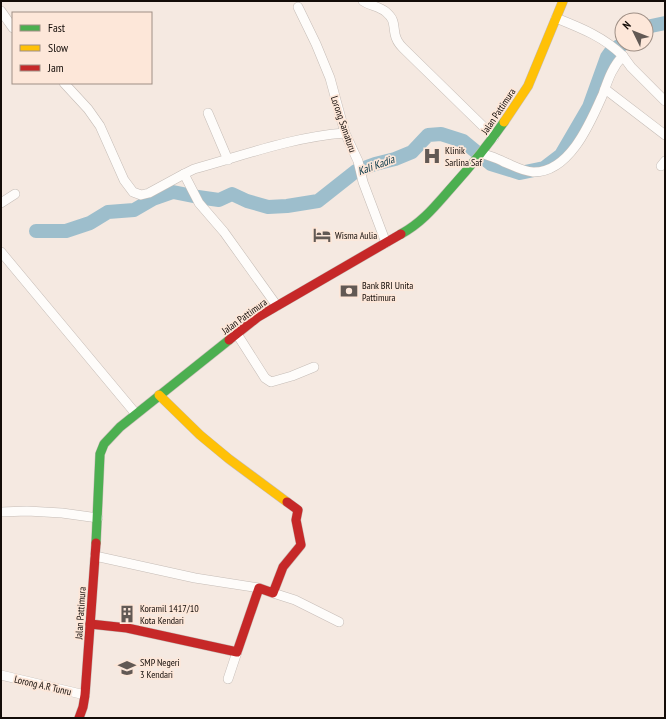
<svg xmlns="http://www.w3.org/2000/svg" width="666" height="719" font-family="'PT Sans Narrow',sans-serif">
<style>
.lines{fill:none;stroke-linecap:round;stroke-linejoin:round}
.river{stroke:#9dbecc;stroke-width:14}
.street-casing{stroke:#c5bcb6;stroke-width:10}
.fast-casing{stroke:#c5bcb6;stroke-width:10}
.slow-casing{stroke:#c5bcb6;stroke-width:10}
.jam-casing{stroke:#c5bcb6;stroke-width:10}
.street{stroke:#fefcfa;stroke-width:9}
.fast{stroke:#4caf50;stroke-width:9}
.slow{stroke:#ffc107;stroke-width:9}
.jam{stroke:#c62828;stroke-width:9}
.labels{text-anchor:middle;stroke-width:3.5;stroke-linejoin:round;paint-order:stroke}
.street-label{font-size:10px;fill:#130c08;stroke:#fde7d9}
.poi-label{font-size:10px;fill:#130c08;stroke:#fde7d9;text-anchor:start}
.water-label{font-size:11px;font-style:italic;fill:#023344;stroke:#fde7d9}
</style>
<rect width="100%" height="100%" fill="#f5e9e1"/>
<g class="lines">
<g class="river">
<path d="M646,29L651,26L665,23"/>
<path d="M36,231H66L90,223L108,212L134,210L153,199L173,192L198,197L219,200L232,194L247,201L268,207L287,206L318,201L356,171L375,164L395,159L412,152L428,135L441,134L463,141L491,164L520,173L544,168L561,155L589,107L607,57L612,50L623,44"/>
</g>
<g class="street-casing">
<g id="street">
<path d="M363,1C370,6 379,6 386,12C395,20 393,23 395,34C396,40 399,44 403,48L494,137"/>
<path d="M298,7L316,44L330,78L345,133L358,161L363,182L386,243"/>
<path d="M1,11L13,28"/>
<path d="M556,18C581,28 604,37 623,56"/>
<path d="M64,83L88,109L100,126L124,180L133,192L141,195L149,193L184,174"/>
<path d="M605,89L665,135"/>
<path d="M208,113L228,160"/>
<path d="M481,153C489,156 497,158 504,162C514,166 522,171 533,172C570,173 591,121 603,94C608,80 612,67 623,56L631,67L665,101"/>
<path d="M661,166L665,161"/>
<path d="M1,203L15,194"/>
<path d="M1,252L136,414"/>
<path d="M277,306L224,232L199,203L184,174L194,169C245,155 292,137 345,133"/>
<path d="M237,334L265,378L271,382L292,376L314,367"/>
<path d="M1,512L27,511L62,513L98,518"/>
<path d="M95,556L195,578L259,588"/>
<path d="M273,593L295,600L339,622"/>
<path d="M1,675L85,695"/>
<path d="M228,679L237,652"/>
</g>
</g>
<g class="fast-casing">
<g id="fast">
<path d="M401,234C423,222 436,205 452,187C471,166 488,145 504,122"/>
<path d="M96,543L100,454L104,444L120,427L229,340"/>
</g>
</g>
<g class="slow-casing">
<g id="slow">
<path d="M504,122L528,86L563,1"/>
<path d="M159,395L200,435L229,459L287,502"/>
</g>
</g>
<g class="jam-casing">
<g id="jam">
<path d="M229,340L258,317L401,234"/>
<path d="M90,624L127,628L237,652L259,588L273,593L283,567L301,545L296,520L298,510L287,502"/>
<path d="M79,718L83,707L85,695L96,543"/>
</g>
</g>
<use href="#street" class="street"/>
<use href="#fast" class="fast"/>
<use href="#slow" class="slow"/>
<use href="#jam" class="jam"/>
</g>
<defs>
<g id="hospital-bare" transform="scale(1.38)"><path d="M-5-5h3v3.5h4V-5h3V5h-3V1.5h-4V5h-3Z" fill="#625954" stroke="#fde7d9" stroke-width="2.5" paint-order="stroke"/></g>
<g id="hotel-bare" transform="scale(1.38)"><path d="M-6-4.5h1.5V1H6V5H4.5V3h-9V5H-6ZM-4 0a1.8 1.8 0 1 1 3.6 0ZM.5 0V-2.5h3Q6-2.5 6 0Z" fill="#625954" stroke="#fde7d9" stroke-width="2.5" paint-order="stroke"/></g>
<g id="bank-bare" transform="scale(1.38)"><path d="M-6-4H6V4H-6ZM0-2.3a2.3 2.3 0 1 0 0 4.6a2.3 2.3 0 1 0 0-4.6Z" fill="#625954" stroke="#fde7d9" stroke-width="2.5" paint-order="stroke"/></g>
<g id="building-bare" transform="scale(1.38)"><path d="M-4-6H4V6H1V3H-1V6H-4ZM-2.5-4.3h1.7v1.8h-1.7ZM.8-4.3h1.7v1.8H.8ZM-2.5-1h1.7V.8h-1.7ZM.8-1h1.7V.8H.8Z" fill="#625954" stroke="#fde7d9" stroke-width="2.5" paint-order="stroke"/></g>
<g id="school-bare" transform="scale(1.38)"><path d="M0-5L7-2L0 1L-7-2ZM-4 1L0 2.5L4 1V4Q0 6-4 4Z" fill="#625954" stroke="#fde7d9" stroke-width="2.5" paint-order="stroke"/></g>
</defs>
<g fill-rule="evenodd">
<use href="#hospital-bare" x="432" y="156"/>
<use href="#hotel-bare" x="322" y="235"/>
<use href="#bank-bare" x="349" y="291"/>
<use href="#building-bare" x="127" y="614"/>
<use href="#school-bare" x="127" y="668"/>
</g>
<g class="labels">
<g class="street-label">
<text transform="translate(498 111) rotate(-56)" y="4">Jalan Pattimura</text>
<text transform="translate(344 124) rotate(71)" y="4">Lorong Samaturu</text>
<text transform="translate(244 316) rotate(-36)" y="4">Jalan Pattimura</text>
<text transform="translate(80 613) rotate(-86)" y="4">Jalan Pattimura</text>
<text transform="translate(43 685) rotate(13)" y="4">Lorong A.R Tunru</text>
</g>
<g class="poi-label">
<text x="445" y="154">Klinik<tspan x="445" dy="12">Sarlina Saf</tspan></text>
<text x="335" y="239">Wisma Aulia</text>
<text x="362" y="289">Bank BRI Unita<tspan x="362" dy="12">Pattimura</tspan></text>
<text x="140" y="612">Koramil 1417/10<tspan x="140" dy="12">Kota Kendari</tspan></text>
<text x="140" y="666">SMP Negeri<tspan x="140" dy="12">3 Kendari</tspan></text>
</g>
<g class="water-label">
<text transform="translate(376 165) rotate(-20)" y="4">Kali Kadia</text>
</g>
</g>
<rect width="666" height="719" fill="none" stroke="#130c08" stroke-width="4"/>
<rect x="12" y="12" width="140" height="72" fill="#fde7d9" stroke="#9f8f85"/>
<rect x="20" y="25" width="20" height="6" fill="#4caf50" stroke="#9f8f85"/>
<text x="48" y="32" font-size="12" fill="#130c08">Fast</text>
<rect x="20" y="45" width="20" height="6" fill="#ffc107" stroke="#9f8f85"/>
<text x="48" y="52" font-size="12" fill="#130c08">Slow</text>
<rect x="20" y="65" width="20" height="6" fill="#c62828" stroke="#9f8f85"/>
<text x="48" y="72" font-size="12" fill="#130c08">Jam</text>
<g transform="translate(634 32) rotate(313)"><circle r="19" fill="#fde7d9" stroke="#9f8f85"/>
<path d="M0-3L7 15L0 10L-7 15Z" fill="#625954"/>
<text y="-6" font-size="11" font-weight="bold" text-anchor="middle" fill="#130c08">N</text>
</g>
</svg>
